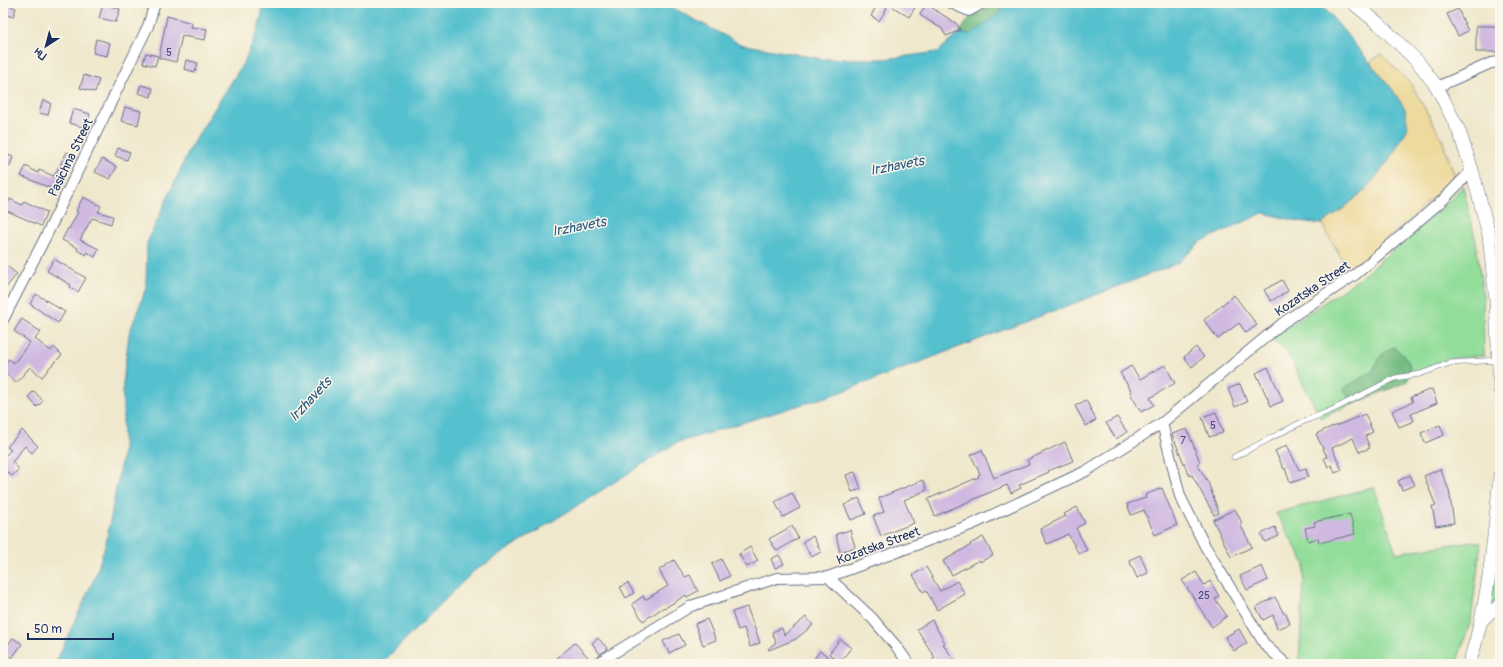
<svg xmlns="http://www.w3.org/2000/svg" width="1503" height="667" font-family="Pangolin,sans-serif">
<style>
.green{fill:#92dd9a;stroke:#56867c}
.forest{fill:#75bc82;stroke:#487670}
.sand{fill:#eeda9e;stroke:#84847e}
.water{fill:#54c0ce;stroke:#387896}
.building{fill:#d0b9e1}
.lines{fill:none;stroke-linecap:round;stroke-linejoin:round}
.service-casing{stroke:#667084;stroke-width:6}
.minor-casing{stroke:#667084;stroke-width:12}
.tertiary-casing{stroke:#667084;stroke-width:14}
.service{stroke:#fff;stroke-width:5}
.minor{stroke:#fff;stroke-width:10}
.tertiary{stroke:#fff;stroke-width:13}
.labels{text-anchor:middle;stroke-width:3;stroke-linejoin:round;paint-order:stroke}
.number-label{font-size:11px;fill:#48527f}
.street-label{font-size:13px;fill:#1b2f5e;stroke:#fbf7ec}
.water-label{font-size:14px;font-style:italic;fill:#2c5a80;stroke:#fbf7ec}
</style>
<rect width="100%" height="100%" fill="#fbf7ec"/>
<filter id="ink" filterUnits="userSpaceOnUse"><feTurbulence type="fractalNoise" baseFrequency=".025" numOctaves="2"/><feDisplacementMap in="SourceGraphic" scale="8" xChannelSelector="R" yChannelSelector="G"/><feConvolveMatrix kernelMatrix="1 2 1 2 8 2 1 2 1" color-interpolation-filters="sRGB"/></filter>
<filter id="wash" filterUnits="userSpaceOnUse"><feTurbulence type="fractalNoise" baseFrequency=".012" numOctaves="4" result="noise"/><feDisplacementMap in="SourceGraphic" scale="16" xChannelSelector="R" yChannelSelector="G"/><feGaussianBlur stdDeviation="0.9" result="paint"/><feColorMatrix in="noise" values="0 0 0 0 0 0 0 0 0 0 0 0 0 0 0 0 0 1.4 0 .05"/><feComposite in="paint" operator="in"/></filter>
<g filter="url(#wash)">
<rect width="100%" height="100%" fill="#f0e8cc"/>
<g class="green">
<path d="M1463,186L1476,242L1483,298L1484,356L1449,359L1419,372L1411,371L1408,360L1382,355L1372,372L1343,389L1353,404L1321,418L1286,351L1271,338L1359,279L1448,202Z"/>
<path d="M1374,487L1396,553L1472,541L1481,543L1471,620L1456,664H1302L1299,660L1305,564L1276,513Z"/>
<path d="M1500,527V598L1490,605Z"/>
</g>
<g class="forest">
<path d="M991,3H1010L984,26L971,34L959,33L971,16L981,13Z"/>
<path d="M1393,347C1408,358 1414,363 1407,382L1353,404L1343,389L1372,372L1382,355Z"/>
</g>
<path class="sand" d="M1381,54L1411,84L1441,137L1455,176L1405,224L1349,271L1322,224L1344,208L1367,188L1405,109L1392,89L1370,62Z"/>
<path class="water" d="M264,3H664L740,44L823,59H885L938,52L959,33L971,34L983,26L1010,3H1315L1327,11L1392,89L1405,109L1408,128L1390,159L1367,188L1344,208L1322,224L1298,221L1263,213L1200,242L1178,263L1135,280L836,394L676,443L474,571L381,664H55L95,577L106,543L123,451V382L129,334L146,288L147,243L191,146L244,62L259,27Z"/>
<g id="blocks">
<g class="building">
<path d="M878,3L887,8L879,21L871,16Z"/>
<path d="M887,3H918L909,17Z"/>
<path d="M3,4L16,8L13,17L3,14Z"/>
<path d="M103,4L120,9L116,22L99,18Z"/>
<path d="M926,4L957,24L960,30L946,36L942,29L920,15Z"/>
<path d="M1458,9L1468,31L1458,36L1447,14Z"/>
<path d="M167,16L192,23L191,27L207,29L205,40L182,36L176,62L159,58Z"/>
<rect x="1476" y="26" width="24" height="26"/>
<path d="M96,39L110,43L107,56L93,53Z"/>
<path d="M146,53L158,56L155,66L143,63Z"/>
<path d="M186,60L198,63L195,72L184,69Z"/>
<path d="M84,75L99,80L95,92L80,88Z"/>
<path d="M141,85L153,88L151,97L138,93Z"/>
<path d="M43,100L51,103L48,115L39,113Z"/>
<path d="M125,107L141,111L138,125L121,121Z"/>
<path d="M73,109L90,114L86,128L69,123Z"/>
<path d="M118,148L130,152L127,160L115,156Z"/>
<path d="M67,152L73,155L58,191L21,176L26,166L38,173L39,170L54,176Z"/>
<path d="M3,153L13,157L10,166L3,163Z"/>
<path d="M102,159L117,167L110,179L95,172Z"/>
<path d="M83,197L101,206L98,212L113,216L111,224L92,218L80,240L99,249L95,257L87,252L86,255L77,250L78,248L62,240L68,228L69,229L78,212L76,211Z"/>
<path d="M10,199L22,205L24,201L47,212L41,226L5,210Z"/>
<path d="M54,259L86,278L78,292L70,287L71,285L47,271Z"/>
<path d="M3,263L17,274L3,291Z"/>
<path d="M1282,280L1288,291L1271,301L1264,290Z"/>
<path d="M36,294L65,312L58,323L30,304Z"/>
<path d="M1234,295L1257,325L1246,333L1239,323L1218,339L1204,320Z"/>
<path d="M22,319L41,332L35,339L51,351L54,347L62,355L48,369H49L42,377L30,367L16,383L3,371V365L9,359L14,363L30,342L14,331Z"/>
<path d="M1196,347L1204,357L1192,367L1184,357Z"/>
<path d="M1165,365L1175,383L1150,398L1154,405L1141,412L1130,393L1132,392L1120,373L1131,366L1140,379Z"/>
<path d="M1268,367L1283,401L1271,406L1256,373Z"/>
<path d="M1240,384L1247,402L1235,407L1228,389Z"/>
<path d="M1432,389L1437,403L1411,414L1414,421L1399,427L1392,411L1413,402L1411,397Z"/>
<path d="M34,391L43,401L37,407L28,397Z"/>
<path d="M1086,400L1096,420L1086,426L1075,406Z"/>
<path d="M1216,412L1223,433L1209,437L1202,417Z"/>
<path d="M1365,414L1373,432L1365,436L1370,448L1359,452L1353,438L1332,448L1342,470L1335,473L1332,465L1328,467L1324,458L1327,457L1316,434L1333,426V427Z"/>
<path d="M1117,417L1127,432L1116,439L1106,423Z"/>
<path d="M1440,425L1444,435L1425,443L1421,433Z"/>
<path d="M1187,429L1200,462L1197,464L1208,482L1219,513L1214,515L1192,475L1190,476L1187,471L1172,434Z"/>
<path d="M22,430L38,446L32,453L25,446L12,462L19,469L12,476L5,470L3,473V454L5,456L11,450L7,447Z"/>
<path d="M1065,442L1073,461L1048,471L1049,472L1019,485L1021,488L1011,493L1007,485L935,516L928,499L979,477L978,475L980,474L971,455L982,450L994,478L1029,464L1027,460Z"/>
<path d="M1287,445L1299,470L1306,468L1308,477L1290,483L1285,468L1284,469L1275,451Z"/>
<path d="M1440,469L1449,490L1454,523L1436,526L1432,506H1436L1424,476Z"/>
<path d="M855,472L861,489L852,492L846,475Z"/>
<path d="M1410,475L1415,485L1402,490L1398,481Z"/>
<path d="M923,480L927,490L904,500L914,523L881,536L873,516L884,512L879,498Z"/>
<path d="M1162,488L1177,525L1155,535L1144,510L1131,515L1127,504L1146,498L1145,495Z"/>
<path d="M792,493L800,508L783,517L775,502Z"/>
<path d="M859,498L866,514L851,520L844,505Z"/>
<path d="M1077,507L1085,523L1076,528L1087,550L1079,554L1068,534L1047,544L1040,529L1066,516L1064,514Z"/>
<path d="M1235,509L1242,523L1240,524L1252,547L1231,557L1213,520Z"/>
<path d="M1350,514L1355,534L1319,543L1318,538L1308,541L1305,528L1315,526L1314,522Z"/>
<path d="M792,526L798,538L777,551L769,539Z"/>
<path d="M1275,527L1279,536L1265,542L1261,534Z"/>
<path d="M850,530L855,547L840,552L836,534Z"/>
<path d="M813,536L821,552L811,557L803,541Z"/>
<path d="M983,537L993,555L980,562L979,560L952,575L943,561L971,545L970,544Z"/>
<path d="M750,547L758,561L747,567L739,554Z"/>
<path d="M779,555L784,564L775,568L771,559Z"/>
<path d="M1140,555L1148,573L1137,578L1129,560Z"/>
<path d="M721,559L730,576L720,581L712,564Z"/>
<path d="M674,560L685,577L690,575L698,591L687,597L686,595L665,608L664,607L643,621L632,604L643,596L645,600L668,586L659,570Z"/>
<path d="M1262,566L1268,580L1247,590L1240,576Z"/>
<path d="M926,567L940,591L957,581L965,594L937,610L926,590L923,592L913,575Z"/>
<path d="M1196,572L1204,585L1210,581L1219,596L1215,599L1227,616L1212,627L1182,580Z"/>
<path d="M628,583L634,593L626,598L620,587Z"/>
<path d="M1275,597L1284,614L1286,613L1290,624L1277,629L1273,615L1263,620L1256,607Z"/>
<path d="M747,607L760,643L750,647L744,628L738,630L732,612Z"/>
<path d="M806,617L813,625L796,639L769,650L768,649L776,642L772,632L782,628L784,635Z"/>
<path d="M707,619L716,640L703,645L695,624Z"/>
<path d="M932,620L945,643L943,644L954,660L948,664H927L935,658L917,629Z"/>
<path d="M1239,629L1247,643L1234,651L1225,637Z"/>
<path d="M679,634L685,645L669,653L663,641Z"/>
<path d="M13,638L22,644L12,658L3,651Z"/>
<path d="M598,638L608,649L600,654L592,643Z"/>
<path d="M840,639L851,648L840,662L829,654Z"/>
<path d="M575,643L588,657L580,664H550Z"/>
<path d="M820,651L838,664H822L814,659Z"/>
</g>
</g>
</g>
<g filter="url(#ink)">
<use href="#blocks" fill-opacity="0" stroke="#667084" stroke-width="1"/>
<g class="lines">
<g class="service-casing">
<path id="service" d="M1234,457L1300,423L1334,409L1395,378L1420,374L1450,363L1498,360"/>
</g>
<g class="minor-casing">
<g id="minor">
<path d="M951,3L969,11L983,3"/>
<path d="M1437,87L1491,63L1500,62"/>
<path d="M3,320L47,234L148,26L155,3"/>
<path d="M1162,423L1180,496L1205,546L1265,645L1286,664"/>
<path d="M828,577L872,618L896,646L909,664"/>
<path d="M596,664L691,606L777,578L828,577L973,524L1086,471L1162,423L1284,322L1356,274L1443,200L1472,170"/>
</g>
</g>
<g class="tertiary-casing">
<g id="tertiary">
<path d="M1353,3L1379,24L1418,62L1437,87L1459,131L1472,170L1489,235L1496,301L1500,390"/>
<path d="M1481,621L1490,612L1500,606"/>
<path d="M1469,664C1489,604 1494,539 1500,476"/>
</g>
</g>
<use href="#service" class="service"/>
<use href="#minor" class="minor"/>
<use href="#tertiary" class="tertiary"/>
</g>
</g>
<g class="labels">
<g class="number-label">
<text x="169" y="56">5</text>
<text x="1213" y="429">5</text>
<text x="1183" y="444">7</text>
<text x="1204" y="599">25</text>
</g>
<g class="street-label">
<text transform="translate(70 157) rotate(-64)" y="5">Pasichna Street</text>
<text transform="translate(1312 288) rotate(-34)" y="5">Kozatska Street</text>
<text transform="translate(878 545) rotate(-20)" y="5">Kozatska Street</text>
</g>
<g class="water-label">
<text transform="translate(897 165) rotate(-11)" y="5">Irzhavets</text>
<text transform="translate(579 226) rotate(-11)" y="5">Irzhavets</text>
<text transform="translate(310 399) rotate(-47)" y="5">Irzhavets</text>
</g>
</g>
<rect width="1503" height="667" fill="none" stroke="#fbf7ec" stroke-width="16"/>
<g transform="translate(46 46) rotate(216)" stroke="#fbf7ec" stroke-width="3" paint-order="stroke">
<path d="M0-3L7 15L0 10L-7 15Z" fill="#1b2f5e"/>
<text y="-6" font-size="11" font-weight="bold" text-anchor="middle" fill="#1b2f5e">Пн</text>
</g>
<path d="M28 633v6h85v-6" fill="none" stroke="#1b2f5e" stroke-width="2"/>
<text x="34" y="633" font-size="12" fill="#1b2f5e" stroke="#fbf7ec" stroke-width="3" paint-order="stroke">50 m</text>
</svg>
